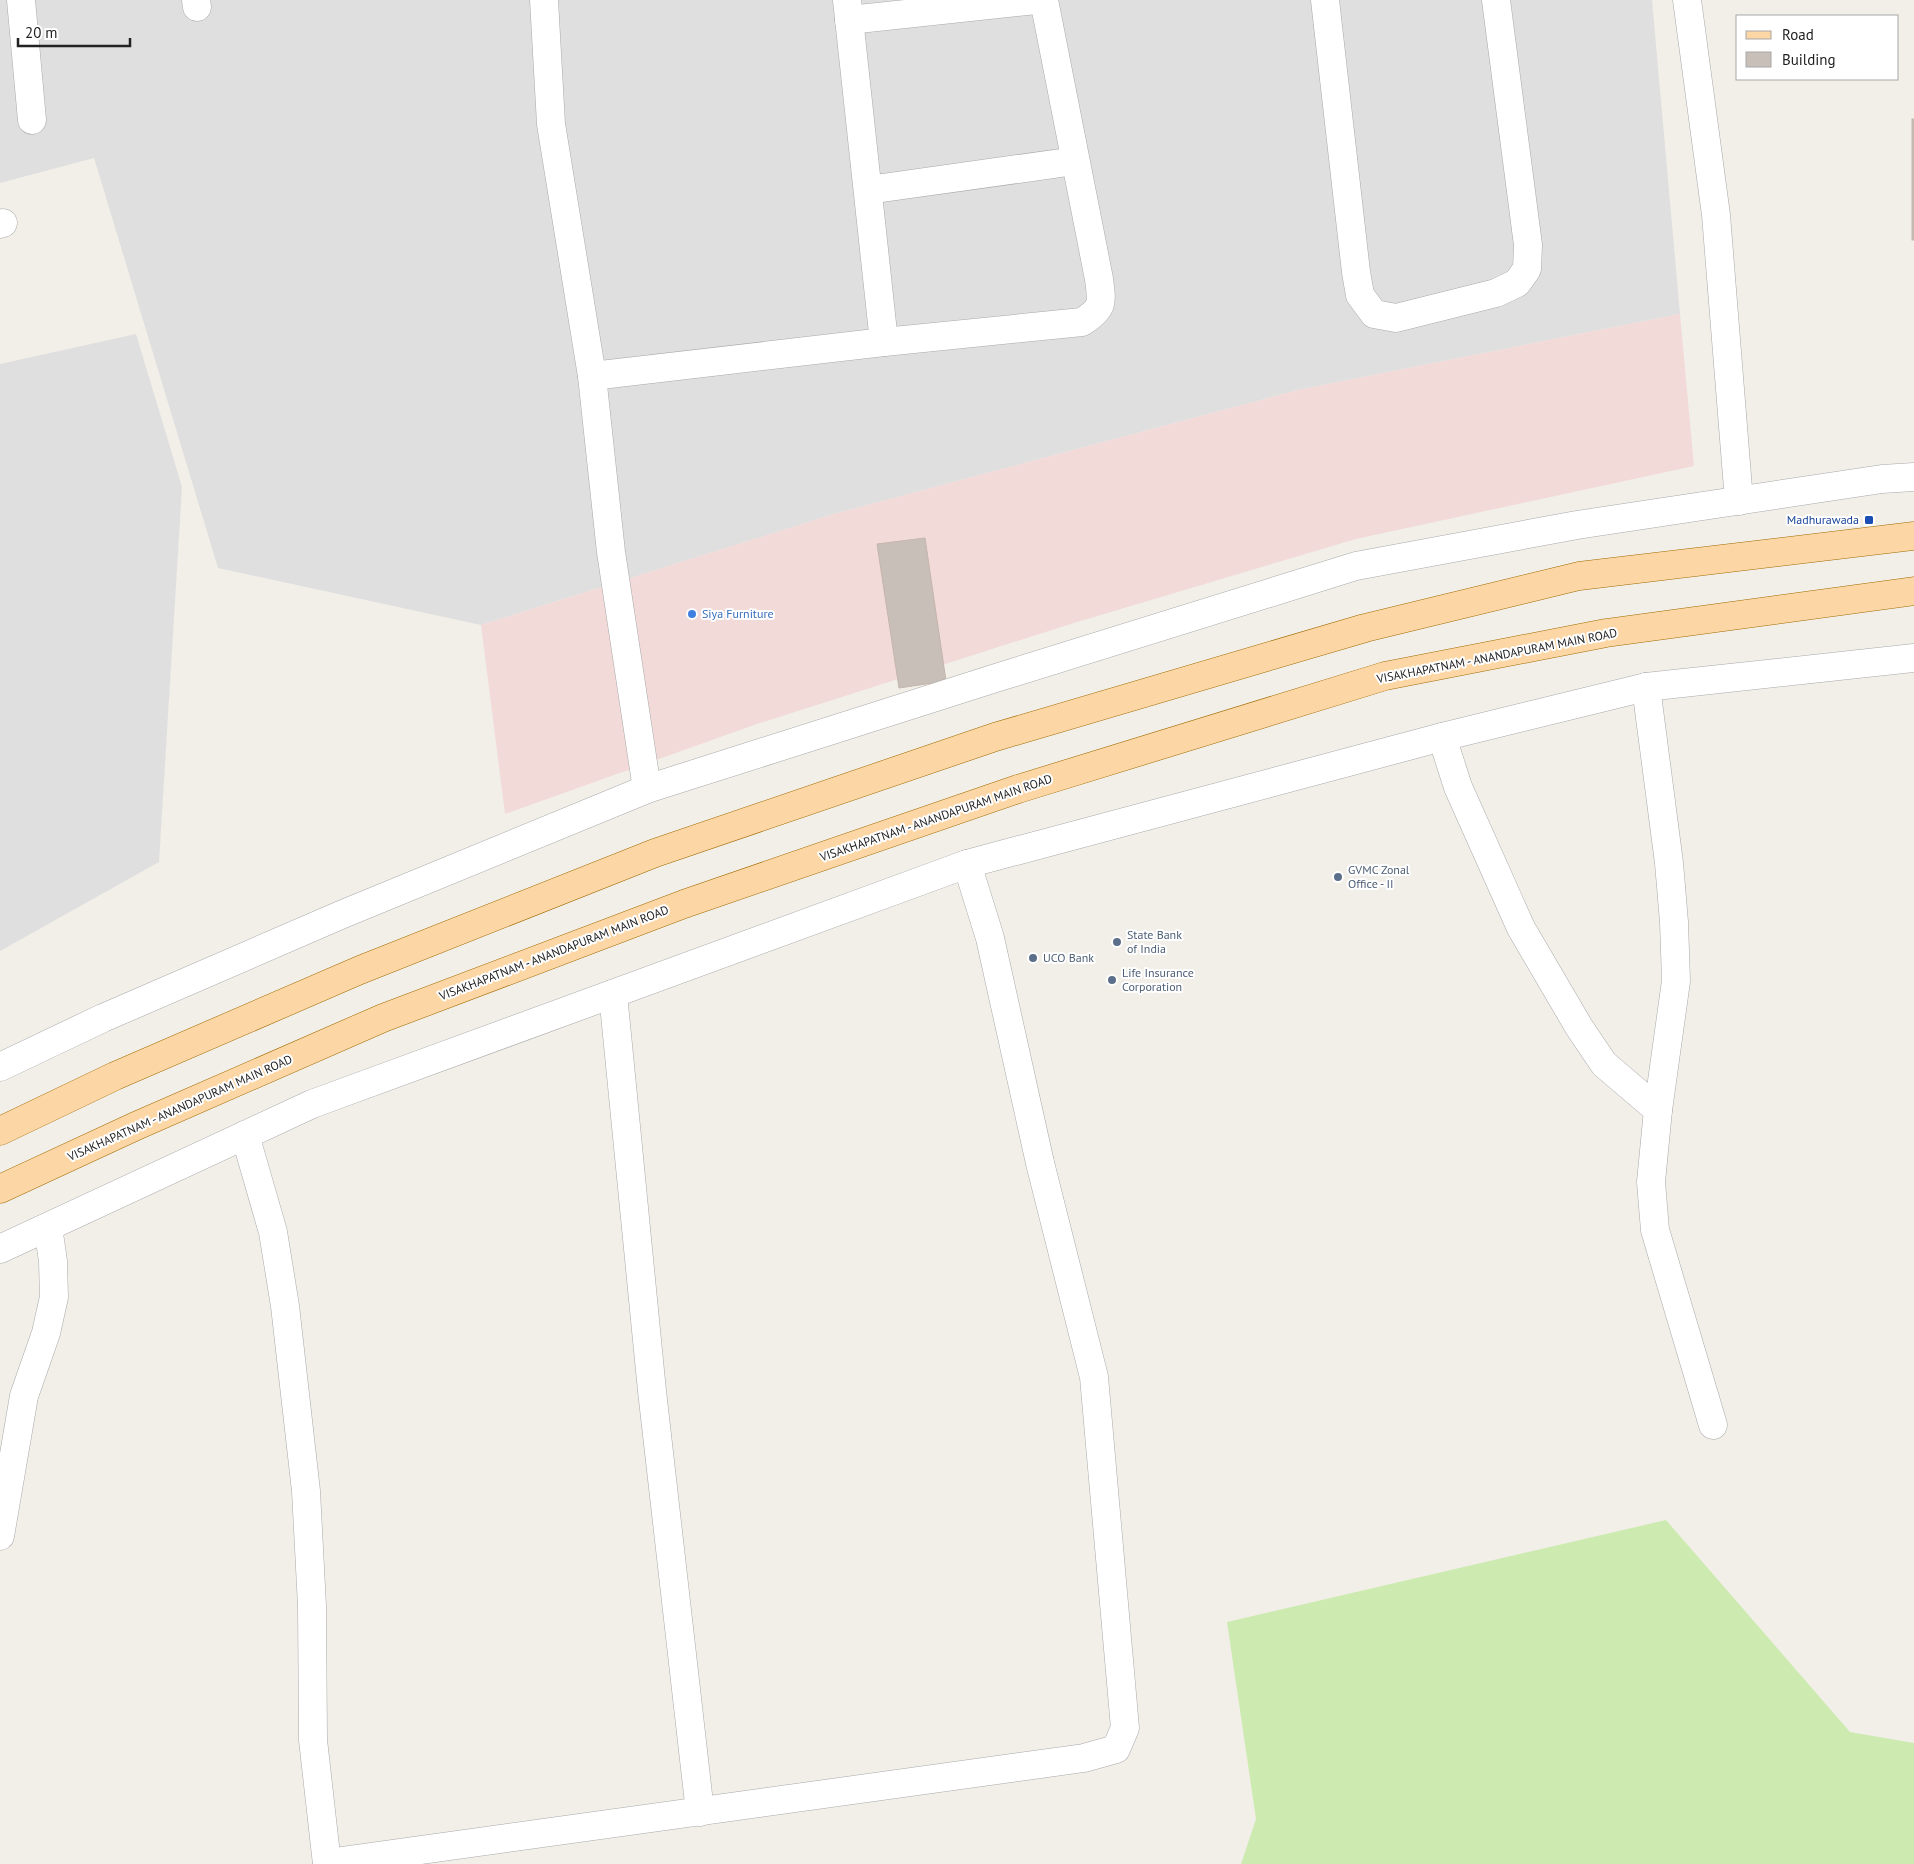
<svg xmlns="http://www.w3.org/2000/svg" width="1914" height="1864" font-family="'PT Sans',sans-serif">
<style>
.residential{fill:#e0dfdf}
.commercial{fill:#f2dad9}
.grass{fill:#cdebb0}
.building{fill:#c7bfb8;stroke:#c4b6ab}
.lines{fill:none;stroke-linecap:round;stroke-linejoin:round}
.minor-casing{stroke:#a9a9a9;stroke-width:29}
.major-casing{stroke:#a06b00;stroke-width:29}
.minor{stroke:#fff;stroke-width:28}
.major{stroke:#fcd6a4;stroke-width:28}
.transit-dot{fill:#1a4fb4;stroke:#fff;stroke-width:2}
.shop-dot{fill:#3f7fe0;stroke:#fff;stroke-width:2}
.service-dot{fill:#5c6f8a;stroke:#fff;stroke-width:2}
.labels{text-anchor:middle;stroke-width:4;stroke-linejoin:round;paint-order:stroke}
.transit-label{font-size:12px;fill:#164399;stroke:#fff;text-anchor:end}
.shop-label{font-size:12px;fill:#366cbe;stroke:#fff;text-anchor:start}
.street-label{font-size:12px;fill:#222;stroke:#fff}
.service-label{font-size:12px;fill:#4e5e75;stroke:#fff;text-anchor:start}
</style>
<rect width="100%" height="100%" fill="#f2efe9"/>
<g class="residential">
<path d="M0,0H1652L1680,314L1298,390L834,514L481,625L218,568L94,158L0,183Z"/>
<path d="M136,334L182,487L159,862L0,951V364Z"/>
</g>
<path class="commercial" d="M1680,314L1694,466L1356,539L1074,623L757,724L505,814L481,625L834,514L1298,390Z"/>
<path class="grass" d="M1666,1520L1850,1732L1914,1743V1864H1241L1256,1819L1227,1622Z"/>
<g class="building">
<rect x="1912" y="119" width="2" height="121"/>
<path d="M925,538L946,681L899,688L877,544Z"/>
</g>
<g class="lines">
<g class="minor-casing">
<g id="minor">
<path d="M21,0L32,120"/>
<path d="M196,0L197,7"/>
<path d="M544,0L551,124L592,376L611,552L647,789"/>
<path d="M847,0L884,342"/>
<path d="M1325,0L1356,272L1360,295L1374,314L1396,318L1496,293L1517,283L1527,269L1528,245L1496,0"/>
<path d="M1687,0L1716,215L1739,501"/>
<path d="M849,20L1036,0"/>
<path d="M868,190L1075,161"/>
<path d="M0,224L3,223"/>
<path d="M592,376L884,342L1082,322C1104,308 1102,303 1099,279L1044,0"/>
<path d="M1646,687L1669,863L1674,922L1676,981L1658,1110L1651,1182L1655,1230L1713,1425"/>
<path d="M1442,737L1458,787L1521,928L1579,1027L1604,1064L1658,1110"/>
<path d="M613,994L652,1391L700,1812"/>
<path d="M0,1067L103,1018L343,914L647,789L999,677L1356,566L1577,525L1882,479L1914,477"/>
<path d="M245,1135L273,1232L285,1306L306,1491L312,1606L313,1740L327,1864"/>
<path d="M0,1249L312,1104L967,864L1442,737L1646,687L1914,658"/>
<path d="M0,1536L24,1396L46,1333L54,1297L53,1261L48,1227"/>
<path d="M327,1863L1084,1758L1116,1749L1125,1728L1094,1377L1040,1163L990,938L967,864"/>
</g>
</g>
<g class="major-casing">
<g id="major">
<path d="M0,1131L115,1076L360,970L655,853L995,737L1365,628L1579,576L1914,536"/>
<path d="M0,1189L136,1126L383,1018L684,904L1018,789L1385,676L1606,633L1914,591"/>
</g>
</g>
<use href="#minor" class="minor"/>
<use href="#major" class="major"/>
</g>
<rect class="transit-dot" x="1864" y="515" width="10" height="10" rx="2.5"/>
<circle class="shop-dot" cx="692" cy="614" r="5"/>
<g class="service-dot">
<circle cx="1338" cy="877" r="5"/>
<circle cx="1117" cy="942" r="5"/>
<circle cx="1033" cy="958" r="5"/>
<circle cx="1112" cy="980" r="5"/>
</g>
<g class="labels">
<g class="transit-label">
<text x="1859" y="524">Madhurawada</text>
</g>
<g class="shop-label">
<text x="702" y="618">Siya Furniture</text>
</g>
<g class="street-label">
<text transform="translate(1497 656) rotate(-11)" y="4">VISAKHAPATNAM - ANANDAPURAM MAIN ROAD</text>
<text transform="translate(936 818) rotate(-19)" y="4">VISAKHAPATNAM - ANANDAPURAM MAIN ROAD</text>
<text transform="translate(554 953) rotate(-21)" y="4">VISAKHAPATNAM - ANANDAPURAM MAIN ROAD</text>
<text transform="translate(180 1108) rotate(-24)" y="4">VISAKHAPATNAM - ANANDAPURAM MAIN ROAD</text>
</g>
<g class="service-label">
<text x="1348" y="874">GVMC Zonal<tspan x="1348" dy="14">Office - II</tspan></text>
<text x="1127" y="939">State Bank<tspan x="1127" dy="14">of India</tspan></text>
<text x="1043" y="962">UCO Bank</text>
<text x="1122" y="977">Life Insurance<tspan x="1122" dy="14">Corporation</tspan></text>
</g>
</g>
<rect x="1736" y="15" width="162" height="65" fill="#ffffff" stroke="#a7a7a7"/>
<rect x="1746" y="31" width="25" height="8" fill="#fcd6a4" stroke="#a7a7a7"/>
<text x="1782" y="40" font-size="15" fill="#222222">Road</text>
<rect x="1746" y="52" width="25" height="15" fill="#c7bfb8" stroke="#a7a7a7"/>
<text x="1782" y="65" font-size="15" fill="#222222">Building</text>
<path d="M18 38v8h112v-8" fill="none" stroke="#222222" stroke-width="2.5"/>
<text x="25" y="38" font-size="15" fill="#222222" stroke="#ffffff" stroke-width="4" paint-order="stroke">20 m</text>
</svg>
